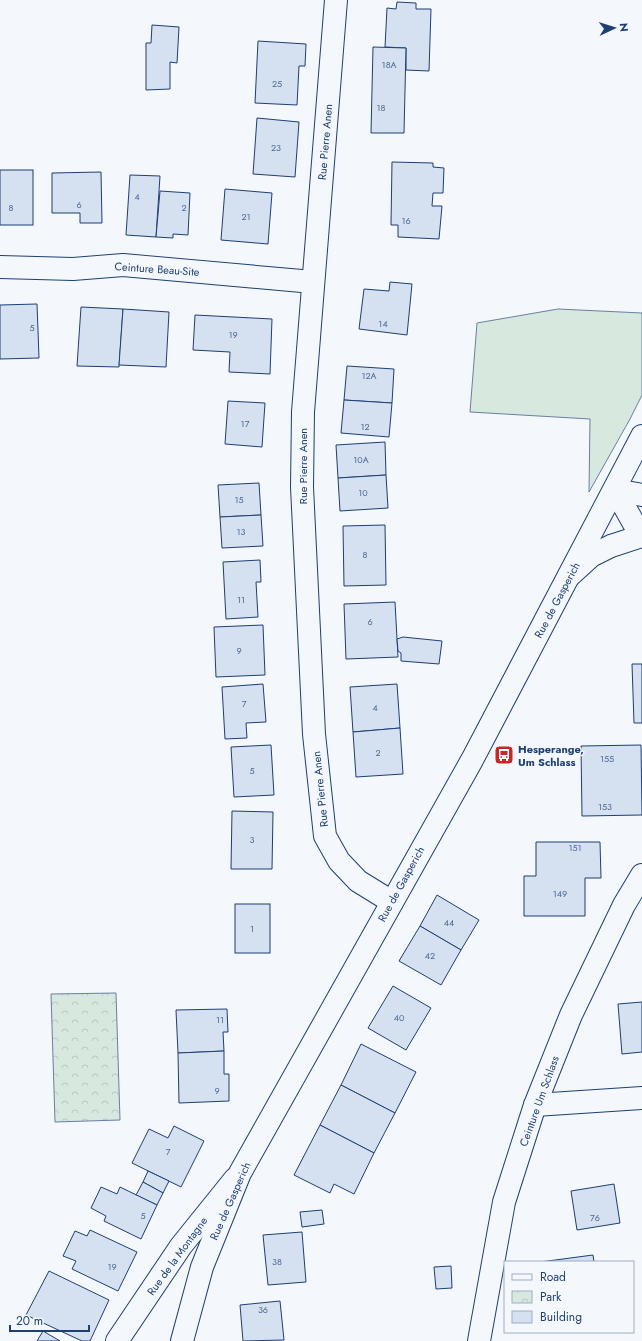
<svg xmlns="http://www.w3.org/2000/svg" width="642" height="1341" font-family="Jost,sans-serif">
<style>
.grass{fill:#d7e8df;stroke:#687fa3}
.park{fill:url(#park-crowns);stroke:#687fa3}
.building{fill:#d5e0f0;stroke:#1d3f73}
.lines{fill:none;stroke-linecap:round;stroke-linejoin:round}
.street-casing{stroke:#1d3f73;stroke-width:24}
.secondary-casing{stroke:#1d3f73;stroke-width:24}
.street{stroke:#f4f7fb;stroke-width:22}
.secondary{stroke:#f4f7fb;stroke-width:22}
.labels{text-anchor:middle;stroke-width:3;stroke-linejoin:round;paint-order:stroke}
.number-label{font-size:9px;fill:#4b6792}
.street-label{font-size:11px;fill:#1d3f73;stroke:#f4f7fb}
.poi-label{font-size:11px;font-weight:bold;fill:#1d3f73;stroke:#f4f7fb;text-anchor:start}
</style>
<defs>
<pattern id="park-crowns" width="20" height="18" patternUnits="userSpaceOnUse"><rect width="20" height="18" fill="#d7e8df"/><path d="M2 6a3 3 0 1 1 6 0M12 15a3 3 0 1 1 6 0" fill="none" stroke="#b8c8c3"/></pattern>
</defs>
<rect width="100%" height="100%" fill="#f4f7fb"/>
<path class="grass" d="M558,309L642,313V395L630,419L589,492L590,419L470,412L477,323Z"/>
<path class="park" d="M116,993L120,1120L55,1122L51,994Z"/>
<g class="building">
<path d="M397,2L416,3V9H431L429,71L406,70V48L385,47L387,8L396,9Z"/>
<path d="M152,25L179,27L177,63L170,62V89L146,90V43H151Z"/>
<path d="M258,41L306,44L305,66H299L297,105L255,103Z"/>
<path d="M373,47L406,48L404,133H371Z"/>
<path d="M257,118L299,122L295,177L253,174Z"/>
<path d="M392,162L433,163V167L444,168L443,193H433L432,206H442L439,239L398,237V225H391Z"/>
<rect x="0" y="170" width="33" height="55"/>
<path d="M101,172L102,223H80V213H52V173Z"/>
<path d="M130,175L160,176L156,237L126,235Z"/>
<path d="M225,189L272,193L268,244L221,240Z"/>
<path d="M160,191L190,193L188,235L173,234V238L156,237Z"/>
<path d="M390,282L412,284L407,335L359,329L364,289L389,291Z"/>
<path d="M37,304L39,358L0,359V305Z"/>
<path d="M81,307L123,309L119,367L77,366Z"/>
<path d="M123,309L169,312L166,367L119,365Z"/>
<path d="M195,315L272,319L270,374L229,372L230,352L193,350Z"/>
<path d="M347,366L394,369L392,403L344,400Z"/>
<path d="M344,400L392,403L389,437L341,433Z"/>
<path d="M228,401L265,403L262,447L225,444Z"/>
<path d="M385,442L386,475L338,478L336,445Z"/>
<path d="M386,475L388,508L340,511L338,478Z"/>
<path d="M259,483L261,515L220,517L218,485Z"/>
<path d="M261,515L263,546L222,548L220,517Z"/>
<path d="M385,525L386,585L344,586L343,526Z"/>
<path d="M260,560L261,582H256L258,617L226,619L223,562Z"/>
<path d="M395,602L398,657L346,659L344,604Z"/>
<path d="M263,625L265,675L216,677L214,627Z"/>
<path d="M403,637L442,641L439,664L401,661V653L398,651L397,639Z"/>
<path d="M632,664H642V723H634Z"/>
<path d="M263,684L266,722L246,723L247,738L225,739L222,687Z"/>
<path d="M397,684L400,728L353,732L350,687Z"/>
<path d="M400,728L403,774L356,777L353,732Z"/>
<path d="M271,745L274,795L234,797L231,747Z"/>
<path d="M641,745L642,815L582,816L581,746Z"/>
<path d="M232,811L273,812L272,869H231Z"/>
<path d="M536,842H600L601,878H585V916H524V876H536Z"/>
<path d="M437,895L479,920L461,950L420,926Z"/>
<rect x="235" y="904" width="35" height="49"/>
<path d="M420,926L461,950L441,985L399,961Z"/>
<path d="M393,986L431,1008L406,1050L368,1028Z"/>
<path d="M642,1002V1052L622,1054L618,1004Z"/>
<path d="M227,1009L228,1032H223L224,1051L178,1053L176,1010Z"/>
<path d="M361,1044L416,1072L395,1113L341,1085Z"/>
<path d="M224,1051V1074H229V1101L179,1103L178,1053Z"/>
<path d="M341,1085L395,1113L374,1153L320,1125Z"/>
<path d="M320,1125L374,1153L354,1194L334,1184L330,1193L294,1175Z"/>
<path d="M174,1126L204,1141L181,1187L132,1163L149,1129L168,1138Z"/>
<path d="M148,1171L169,1181L163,1193L143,1182Z"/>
<path d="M143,1182L163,1193L157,1205L136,1195Z"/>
<path d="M614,1184L620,1223L577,1230L571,1191Z"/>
<path d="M101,1187L117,1194L120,1187L157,1205L141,1239L104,1221L106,1216L91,1208Z"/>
<path d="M322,1210L324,1224L302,1227L300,1212Z"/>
<path d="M90,1230L137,1252L118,1291L72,1269L76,1261L63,1256L75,1231L87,1236Z"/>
<path d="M302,1232L306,1282L268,1285L263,1235Z"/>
<path d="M593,1255L594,1262H540Z"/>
<path d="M451,1266L452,1288L436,1289L434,1267Z"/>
<path d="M49,1271L109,1300L90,1341H82L26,1315Z"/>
<path d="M280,1301L284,1340L243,1341L240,1305Z"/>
<path d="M43,1331L60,1341H37Z"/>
</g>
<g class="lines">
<g class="street-casing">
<g id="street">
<path d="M336,0L303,412L302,487L314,734L325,836L339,861L358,881L392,902"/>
<path d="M0,267L73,269L123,265L313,282"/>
<path d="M615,490L641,536"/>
<path d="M615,490L642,495"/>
<path d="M569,576L591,556L611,546L642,536"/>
<path d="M535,1105L642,1098"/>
<path d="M117,1341L181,1246L235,1179"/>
<path d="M479,1341L504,1202L535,1105L571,1015L624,905L642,875"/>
</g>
</g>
<g class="secondary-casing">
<path id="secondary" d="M182,1341L202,1267L240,1173L472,760L642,436"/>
</g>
<use href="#street" class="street"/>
<use href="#secondary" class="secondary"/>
</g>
<defs>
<g id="bus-square" transform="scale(1)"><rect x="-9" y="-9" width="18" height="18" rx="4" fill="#c62828" stroke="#f4f7fb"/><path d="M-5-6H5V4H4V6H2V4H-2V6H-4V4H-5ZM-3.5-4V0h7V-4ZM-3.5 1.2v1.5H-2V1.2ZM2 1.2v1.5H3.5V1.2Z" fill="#fff"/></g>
</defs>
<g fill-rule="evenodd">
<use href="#bus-square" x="504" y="755"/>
</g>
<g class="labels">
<g class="number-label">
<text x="389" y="68">18A</text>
<text x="277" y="87">25</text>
<text x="381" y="111">18</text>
<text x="276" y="151">23</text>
<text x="137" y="200">4</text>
<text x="79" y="208">6</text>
<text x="11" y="211">8</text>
<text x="184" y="211">2</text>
<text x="246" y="220">21</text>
<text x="406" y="224">16</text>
<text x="383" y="327">14</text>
<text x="32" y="331">5</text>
<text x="233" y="338">19</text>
<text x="369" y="379">12A</text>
<text x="245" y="427">17</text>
<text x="365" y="430">12</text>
<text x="361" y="463">10A</text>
<text x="363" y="496">10</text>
<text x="239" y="503">15</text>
<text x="241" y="535">13</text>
<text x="365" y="558">8</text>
<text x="241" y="603">11</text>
<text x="370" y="625">6</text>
<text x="239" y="654">9</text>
<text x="244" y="707">7</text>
<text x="375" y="711">4</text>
<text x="378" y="756">2</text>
<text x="607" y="762">155</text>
<text x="252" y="774">5</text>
<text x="605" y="810">153</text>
<text x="252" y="843">3</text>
<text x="575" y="851">151</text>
<text x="560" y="897">149</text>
<text x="449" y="926">44</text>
<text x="252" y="932">1</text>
<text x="430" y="959">42</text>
<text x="399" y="1021">40</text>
<text x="220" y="1023">11</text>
<text x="217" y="1094">9</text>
<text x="168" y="1155">7</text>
<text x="143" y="1219">5</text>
<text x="595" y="1221">76</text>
<text x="277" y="1265">38</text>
<text x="112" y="1270">19</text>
<text x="263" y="1313">36</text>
</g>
<g class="street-label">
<text transform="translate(325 142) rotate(-85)" y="4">Rue Pierre Anen</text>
<text transform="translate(157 269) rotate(4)" y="4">Ceinture Beau-Site</text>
<text transform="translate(303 466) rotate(-90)" y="4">Rue Pierre Anen</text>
<text transform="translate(557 600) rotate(-62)" y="4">Rue de Gasperich</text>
<text transform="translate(320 789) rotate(-96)" y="4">Rue Pierre Anen</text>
<text transform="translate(401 884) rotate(-61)" y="4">Rue de Gasperich</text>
<text transform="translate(539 1101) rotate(-70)" y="4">Ceinture Um Schlass</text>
<text transform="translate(230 1201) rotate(-66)" y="4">Rue de Gasperich</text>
<text transform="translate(177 1256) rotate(-54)" y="4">Rue de la Montagne</text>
</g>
<g class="poi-label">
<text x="518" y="753">Hesperange,<tspan x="518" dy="13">Um Schlass</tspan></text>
</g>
</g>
<rect x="504" y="1261" width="130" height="72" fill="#f4f7fb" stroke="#9eadc5"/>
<rect x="512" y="1274" width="20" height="6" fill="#f4f7fb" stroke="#9eadc5"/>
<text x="540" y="1281" font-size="12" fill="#1d3f73">Road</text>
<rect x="512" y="1291" width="20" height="12" fill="url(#park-crowns)" stroke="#9eadc5"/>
<text x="540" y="1301" font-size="12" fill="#1d3f73">Park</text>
<rect x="512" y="1311" width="20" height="12" fill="#d5e0f0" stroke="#9eadc5"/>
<text x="540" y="1321" font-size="12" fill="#1d3f73">Building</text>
<g transform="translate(614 28) rotate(86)" stroke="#f4f7fb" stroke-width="3" paint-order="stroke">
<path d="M0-3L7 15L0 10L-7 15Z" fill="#1d3f73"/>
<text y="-6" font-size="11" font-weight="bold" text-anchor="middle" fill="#1d3f73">N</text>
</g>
<path d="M10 1325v6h79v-6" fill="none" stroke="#1d3f73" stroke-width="2"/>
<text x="16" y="1325" font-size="12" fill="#1d3f73" stroke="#f4f7fb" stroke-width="3" paint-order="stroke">20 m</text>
</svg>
